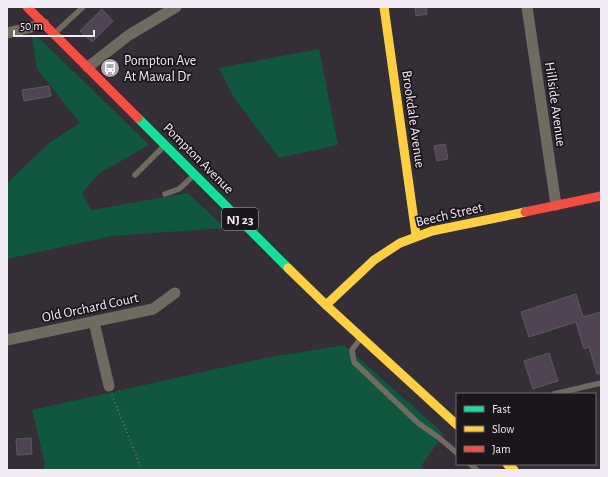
<svg xmlns="http://www.w3.org/2000/svg" width="608" height="477" font-family="'Alegreya Sans',sans-serif">
<style>
.green{fill:#11563f}
.building{fill:#4f4354;stroke:#5d595f}
.lines{fill:none;stroke-linecap:round;stroke-linejoin:round}
.path{stroke:#706a68;stroke-width:2;stroke-dasharray:1 3;stroke-linecap:butt}
.lane{stroke:#706b61;stroke-width:5.5}
.street{stroke:#706b61;stroke-width:11}
.fast{stroke:#16e098;stroke-width:9}
.slow{stroke:#ffcf43;stroke-width:9}
.jam{stroke:#f24e42;stroke-width:9}
.labels{text-anchor:middle;stroke-width:3.5;stroke-linejoin:round;paint-order:stroke}
.shield{fill:#1a161c;stroke:#b0abb4;stroke-width:1}
.shield-label{font-size:13px;font-weight:bold;fill:#f1ebf5}
.poi-label{font-size:14px;fill:#f1ebf5;stroke:#1a161c;text-anchor:start}
.street-label{font-size:14px;fill:#f1ebf5;stroke:#1a161c}
</style>
<rect width="100%" height="100%" fill="#342e36"/>
<g class="green">
<path d="M32,37H38L149,145L100,173L82,193L91,210L188,193L225,228L112,236L7,259V183L49,143L80,123L37,69Z"/>
<path d="M319,49L338,145L279,158L234,98L219,68Z"/>
<path d="M344,345L444,434L421,466L425,470H43L45,464L32,410L265,358Z"/>
</g>
<g class="building">
<path d="M415,7H426L427,14L416,16Z"/>
<path d="M102,9L113,21L92,42L80,31Z"/>
<path d="M49,86L51,96L24,101L22,90Z"/>
<path d="M445,144L448,159L437,161L434,146Z"/>
<path d="M576,294L583,317L601,312V373L597,374L589,347L584,349L576,322L529,337L521,312Z"/>
<path d="M549,353L558,381L533,389L524,361Z"/>
<path d="M31,438L32,454L17,455L16,439Z"/>
</g>
<g class="lines">
<path class="path" d="M112,395L142,470"/>
<g class="lane">
<path d="M56,32L83,7"/>
<path d="M135,175L164,146"/>
<path d="M165,194L179,189L193,176"/>
<path d="M360,339L352,350L354,362L418,423L438,437L457,453"/>
<path d="M554,394L601,383"/>
<path d="M470,464L477,470"/>
</g>
<g class="street">
<path d="M527,7L556,205"/>
<path d="M7,33L44,24"/>
<path d="M88,67L129,35L176,7"/>
<path d="M94,322L109,386"/>
<path d="M7,340L153,309L175,293"/>
</g>
<path class="fast" d="M138,118L288,268"/>
<g class="slow">
<path d="M384,7L416,235"/>
<path d="M288,268L326,305L457,425"/>
<path d="M326,305L374,260L400,243L432,231L525,212"/>
<path d="M507,464L514,470"/>
</g>
<g class="jam">
<path d="M27,7L138,118"/>
<path d="M525,212L601,196"/>
</g>
</g>
<defs>
<g id="bus-disc" transform="scale(1)"><circle r="9.5" fill="#afa9b2" stroke="#1a161c"/><path d="M-5-6H5V4H4V6H2V4H-2V6H-4V4H-5ZM-3.5-4V0h7V-4ZM-3.5 1.2v1.5H-2V1.2ZM2 1.2v1.5H3.5V1.2Z" fill="#fff"/></g>
</defs>
<g fill-rule="evenodd">
<use href="#bus-disc" x="110" y="68"/>
</g>
<g class="labels">
<rect class="shield" x="222" y="208" width="36" height="22" rx="3"/>
<g class="shield-label">
<text x="240" y="224">NJ 23</text>
</g>
<g class="poi-label">
<text x="124" y="65">Pompton Ave<tspan x="124" dy="16">At Mawal Dr</tspan></text>
</g>
<g class="street-label">
<text transform="translate(556 104) rotate(82)" y="5">Hillside Avenue</text>
<text transform="translate(414 119) rotate(82)" y="5">Brookdale Avenue</text>
<text transform="translate(199 158) rotate(45)" y="5">Pompton Avenue</text>
<text transform="translate(449 214) rotate(-13)" y="5">Beech Street</text>
<text transform="translate(90 307) rotate(-12)" y="5">Old Orchard Court</text>
</g>
</g>
<rect width="608" height="477" fill="none" stroke="#f1ebf5" stroke-width="16"/>
<rect x="456" y="393" width="140" height="72" fill="#1a161c" stroke="#706b73"/>
<rect x="464" y="406" width="20" height="6" fill="#16e098" stroke="#706b73"/>
<text x="492" y="413" font-size="12" fill="#f1ebf5">Fast</text>
<rect x="464" y="426" width="20" height="6" fill="#ffcf43" stroke="#706b73"/>
<text x="492" y="433" font-size="12" fill="#f1ebf5">Slow</text>
<rect x="464" y="446" width="20" height="6" fill="#f24e42" stroke="#706b73"/>
<text x="492" y="453" font-size="12" fill="#f1ebf5">Jam</text>
<path d="M14 30v6h80v-6" fill="none" stroke="#f1ebf5" stroke-width="2"/>
<text x="20" y="30" font-size="12" fill="#f1ebf5" stroke="#1a161c" stroke-width="3" paint-order="stroke">50 m</text>
</svg>
